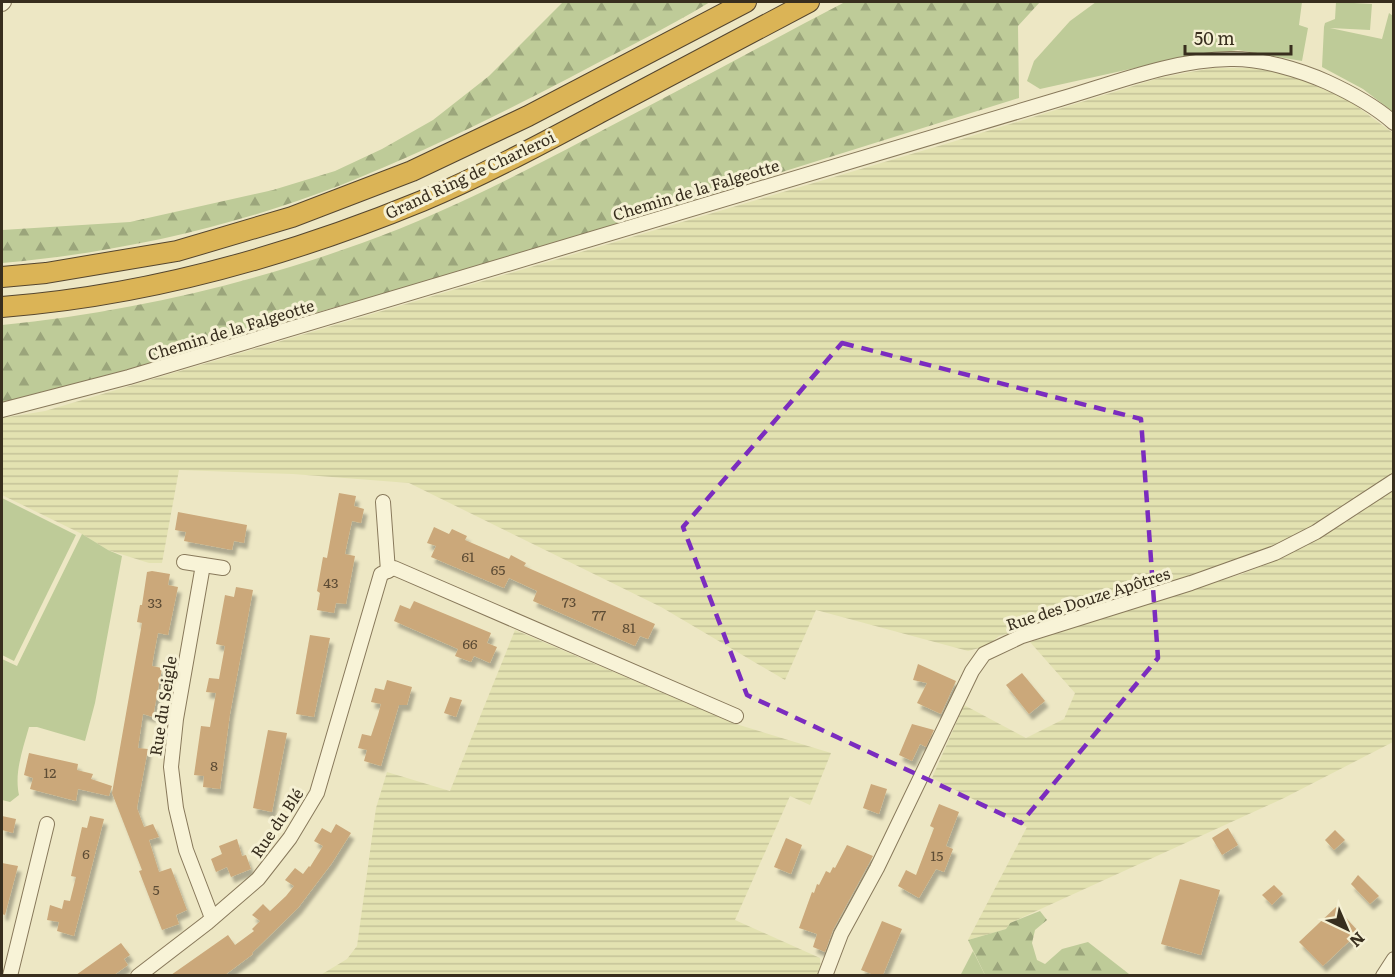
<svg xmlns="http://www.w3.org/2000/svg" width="1395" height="977" font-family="Literata,serif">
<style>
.farmland{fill:url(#farmland-rules)}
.green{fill:#becb98}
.forest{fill:url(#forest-firs)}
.building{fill:#cba87a;filter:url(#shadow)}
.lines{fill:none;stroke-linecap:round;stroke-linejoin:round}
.minor-casing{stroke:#88795b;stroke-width:16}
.highway-casing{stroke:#55462f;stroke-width:22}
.minor{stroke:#f8f3d7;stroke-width:14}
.highway{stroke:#dbb456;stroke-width:20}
.marked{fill:none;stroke:#7b2cbf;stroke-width:4.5;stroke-dasharray:12 8;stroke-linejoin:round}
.labels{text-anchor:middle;stroke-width:6;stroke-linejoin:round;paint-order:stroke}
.number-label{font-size:14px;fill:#5d4c35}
.street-label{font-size:16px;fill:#382e1e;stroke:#f5f0d3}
</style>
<defs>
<pattern id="farmland-rules" width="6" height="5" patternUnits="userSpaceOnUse" patternTransform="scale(1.5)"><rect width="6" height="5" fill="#e3e2b1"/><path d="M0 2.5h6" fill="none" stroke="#c4c298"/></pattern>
<pattern id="forest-firs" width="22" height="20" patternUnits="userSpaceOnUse" patternTransform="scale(1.5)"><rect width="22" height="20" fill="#becb98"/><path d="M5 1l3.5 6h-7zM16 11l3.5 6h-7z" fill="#9ba57b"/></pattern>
<filter id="shadow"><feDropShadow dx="3.5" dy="6" stdDeviation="1.5" flood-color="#0004"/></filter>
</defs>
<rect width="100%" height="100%" fill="#ede7c4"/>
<g class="farmland">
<path d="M1212,68H1254L1280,73L1304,81L1347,99L1393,133V476L1313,529L1274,548L1022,630L999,636L987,646L968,651L816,610L785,680L661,607L409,483L293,474L179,470L162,563H149L108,550L82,534L2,495V418L45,411L952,142L1159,78Z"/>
<path d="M1393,490V742L1284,798L1010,923L1006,929L968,940L1027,827L932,778L964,705L1026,738L1064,719L1075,693L1030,642L1111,614L1242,574L1272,562L1346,522Z"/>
<path d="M515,630L736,724L831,753L810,805L790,796L735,920L820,958L821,975L319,976L347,959L357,946L376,808L387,772L450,791Z"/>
</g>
<g class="green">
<path d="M1096,2H1302L1299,25L1308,28L1302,61L1238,50L1171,60L1040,89L1027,81L1034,61L1070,21Z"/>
<path d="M1336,2L1372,4L1370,30L1330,28L1382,39L1389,13L1393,16V112L1363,89L1322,67L1324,27L1325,23L1335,19Z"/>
<path d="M2,498L76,535L14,661L2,655Z"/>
<path d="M82,534L108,550L122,556L95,703L85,741L37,727H29C23,749 14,772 19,795L10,802L2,800V659L17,666Z"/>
<path d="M973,951L985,975L960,976Z"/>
</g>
<g class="forest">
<path d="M563,2H710C666,29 617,52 571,77C496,116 420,154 341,185C233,227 117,253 2,263V230L130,222L273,190L335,171L382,149L433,120L489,76Z"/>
<path d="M845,2H1040L1018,26L1019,98L465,271L233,336L144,367L2,404V325C124,313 246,285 362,243C439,215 514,177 586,139C673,94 759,47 845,2Z"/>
<path d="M1040,911L1047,920L1035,930L1032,943L1037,960L1045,964L1062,949L1088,942L1129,974L1134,975H985L968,940L1006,929L1010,923Z"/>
</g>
<g class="building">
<path d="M339,493L356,496L354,506L364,509L361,523L352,521L347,544L345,554L355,556L346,604L336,603L334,613L317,610L320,593L317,591L323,557L327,558Z"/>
<path d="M178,512L247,525L244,543L234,541L232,550L184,541L186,532L175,530Z"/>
<path d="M434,527L449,534L452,529L467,536L465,540L509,559L511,555L526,563L524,566L655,624L648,639L640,636L635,646L533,601L537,591L509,578L504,588L431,557L436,546L427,543Z"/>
<path d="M152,571L170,574L168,585L178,587L168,635L158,633L154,654L152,666L162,668L153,717L143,714L138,748L148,749L137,808L144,827L153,824L159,837L149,840L159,872L171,868L187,910L176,915L179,924L162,930L139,871L142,870L112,793L142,623L137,622L140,605H142L147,572Z"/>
<path d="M236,587L253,590L230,714L220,789L203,787L204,776L194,775L201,726L210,727L216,693L206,692L209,678L219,679L225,646L216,644L225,595L234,597Z"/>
<path d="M414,601L491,633L487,643L497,647L490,663L474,656L471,662L455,656L458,649L394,621L400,605L410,609Z"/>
<path d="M310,635L330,638L314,717L296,714Z"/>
<path d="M918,664L956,681L941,714L917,703L927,683L913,680Z"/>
<path d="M1022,673L1045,701L1029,714L1006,685Z"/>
<path d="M387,680L412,687L407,705H399L381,766L364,761L367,750L358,748L362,734L371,736L378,715L381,704L371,702L375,688L384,690Z"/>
<path d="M450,697L462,700L456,717L444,713Z"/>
<path d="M912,724L934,730L926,747L920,744L912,761L899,755Z"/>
<path d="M268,730L287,733L272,812L253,808Z"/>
<path d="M29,753L78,764L77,770L93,774L91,779L112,786L109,796L78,789L76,801L30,789L33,778L24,775Z"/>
<path d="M871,784L887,789L879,814L863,808Z"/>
<path d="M939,804L959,812L946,846L953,849L944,872L936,869L919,898L898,886L906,870L916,875L934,828L930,826Z"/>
<path d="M2,816L16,819L13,833L2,830Z"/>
<path d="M90,816L104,819L74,936L57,931L59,922L47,920L50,905L62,909L64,900L70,901L76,877L71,876L82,827L87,828Z"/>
<path d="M336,824L351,833L332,863L298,908L252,953L253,954L225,975H171L228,935L235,945L254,931L252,929L260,921L252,915L263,904L270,911L286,896L294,886L285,880L295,868L303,874L309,866L310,867L323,846L314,841L322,828L331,833Z"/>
<path d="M1228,828L1238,845L1222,855L1212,838Z"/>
<path d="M1335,830L1345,840L1334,850L1325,840Z"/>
<path d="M786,838L802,845L791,874L774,867Z"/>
<path d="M237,839L242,856L246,855L251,869L231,877L227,867L216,872L211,859L222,854L219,846Z"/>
<path d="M847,845L873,856L833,930L825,952L813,947L817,934L799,928L812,892L814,893L817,884L819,885L826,871L830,873L833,867L835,868Z"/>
<path d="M2,863L18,866L5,915L2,914Z"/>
<path d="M1358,875L1379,896L1370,904L1351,884Z"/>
<path d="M1180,879L1220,890L1201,955L1161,944Z"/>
<path d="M1274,885L1283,894L1272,905L1262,895Z"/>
<path d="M1336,907L1359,932L1323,966L1299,942Z"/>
<path d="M882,921L902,929L883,975H874L861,970Z"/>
<path d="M121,943L130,955L124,959L128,965L114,975H76Z"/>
</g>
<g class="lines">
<g class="minor-casing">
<g id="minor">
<path d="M2,4L4,2"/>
<path d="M2,410L129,377L1060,99C1115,83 1172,60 1230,59C1260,58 1300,70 1327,82C1351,93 1374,105 1394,123"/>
<path d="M383,502L388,571"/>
<path d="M184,562L223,568"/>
<path d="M203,565L176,719L171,767L176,808L186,850L212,918"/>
<path d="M10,976L47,824"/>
<path d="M138,976L207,923L258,879L290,838L317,793L381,574L394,568L736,716"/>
<path d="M825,976L841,934L877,868L972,671L984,654L1022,636L1191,583L1275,553L1316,532L1394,481"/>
<path d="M1383,976L1394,959"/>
</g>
</g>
<g class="highway-casing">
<g id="highway">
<path d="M2,277L46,273L177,251L292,217L412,171L528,116L746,2"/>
<path d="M2,307C146,296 288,256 422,201C482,176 543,143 601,112C670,75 740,39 809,2"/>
</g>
</g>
<use href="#minor" class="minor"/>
<use href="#highway" class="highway"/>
</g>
<path class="marked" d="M842,343L1141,419L1158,658L1021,823L747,695L683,527Z"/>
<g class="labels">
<g class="number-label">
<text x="468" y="562">61</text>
<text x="498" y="575">65</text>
<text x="331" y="588">43</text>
<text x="569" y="607">73</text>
<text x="155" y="608">33</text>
<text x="599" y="620">77</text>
<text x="629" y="633">81</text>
<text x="470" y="649">66</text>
<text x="214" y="771">8</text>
<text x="50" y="778">12</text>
<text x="86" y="859">6</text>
<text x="937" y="861">15</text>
<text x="156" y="895">5</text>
</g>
<g class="street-label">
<text transform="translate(470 175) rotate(-25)" y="6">Grand Ring de Charleroi</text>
<text transform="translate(696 190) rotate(-17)" y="6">Chemin de la Falgeotte</text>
<text transform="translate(231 330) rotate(-17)" y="6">Chemin de la Falgeotte</text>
<text transform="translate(1088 599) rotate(-18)" y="6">Rue des Douze Apôtres</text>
<text transform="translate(163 706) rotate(-81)" y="6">Rue du Seigle</text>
<text transform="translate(277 823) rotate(-56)" y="6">Rue du Blé</text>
</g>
</g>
<rect width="1395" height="977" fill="none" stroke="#382e1e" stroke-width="6"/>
<g transform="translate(1347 929) rotate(136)" stroke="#f5f0d3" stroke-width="4.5" paint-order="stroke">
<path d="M0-4.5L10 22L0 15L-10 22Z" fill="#382e1e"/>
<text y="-9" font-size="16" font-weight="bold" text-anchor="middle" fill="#382e1e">N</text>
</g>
<path d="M1185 45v9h106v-9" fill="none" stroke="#382e1e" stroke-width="3"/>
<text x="1194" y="45" font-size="18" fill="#382e1e" stroke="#f5f0d3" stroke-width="4.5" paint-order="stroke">50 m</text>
</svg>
